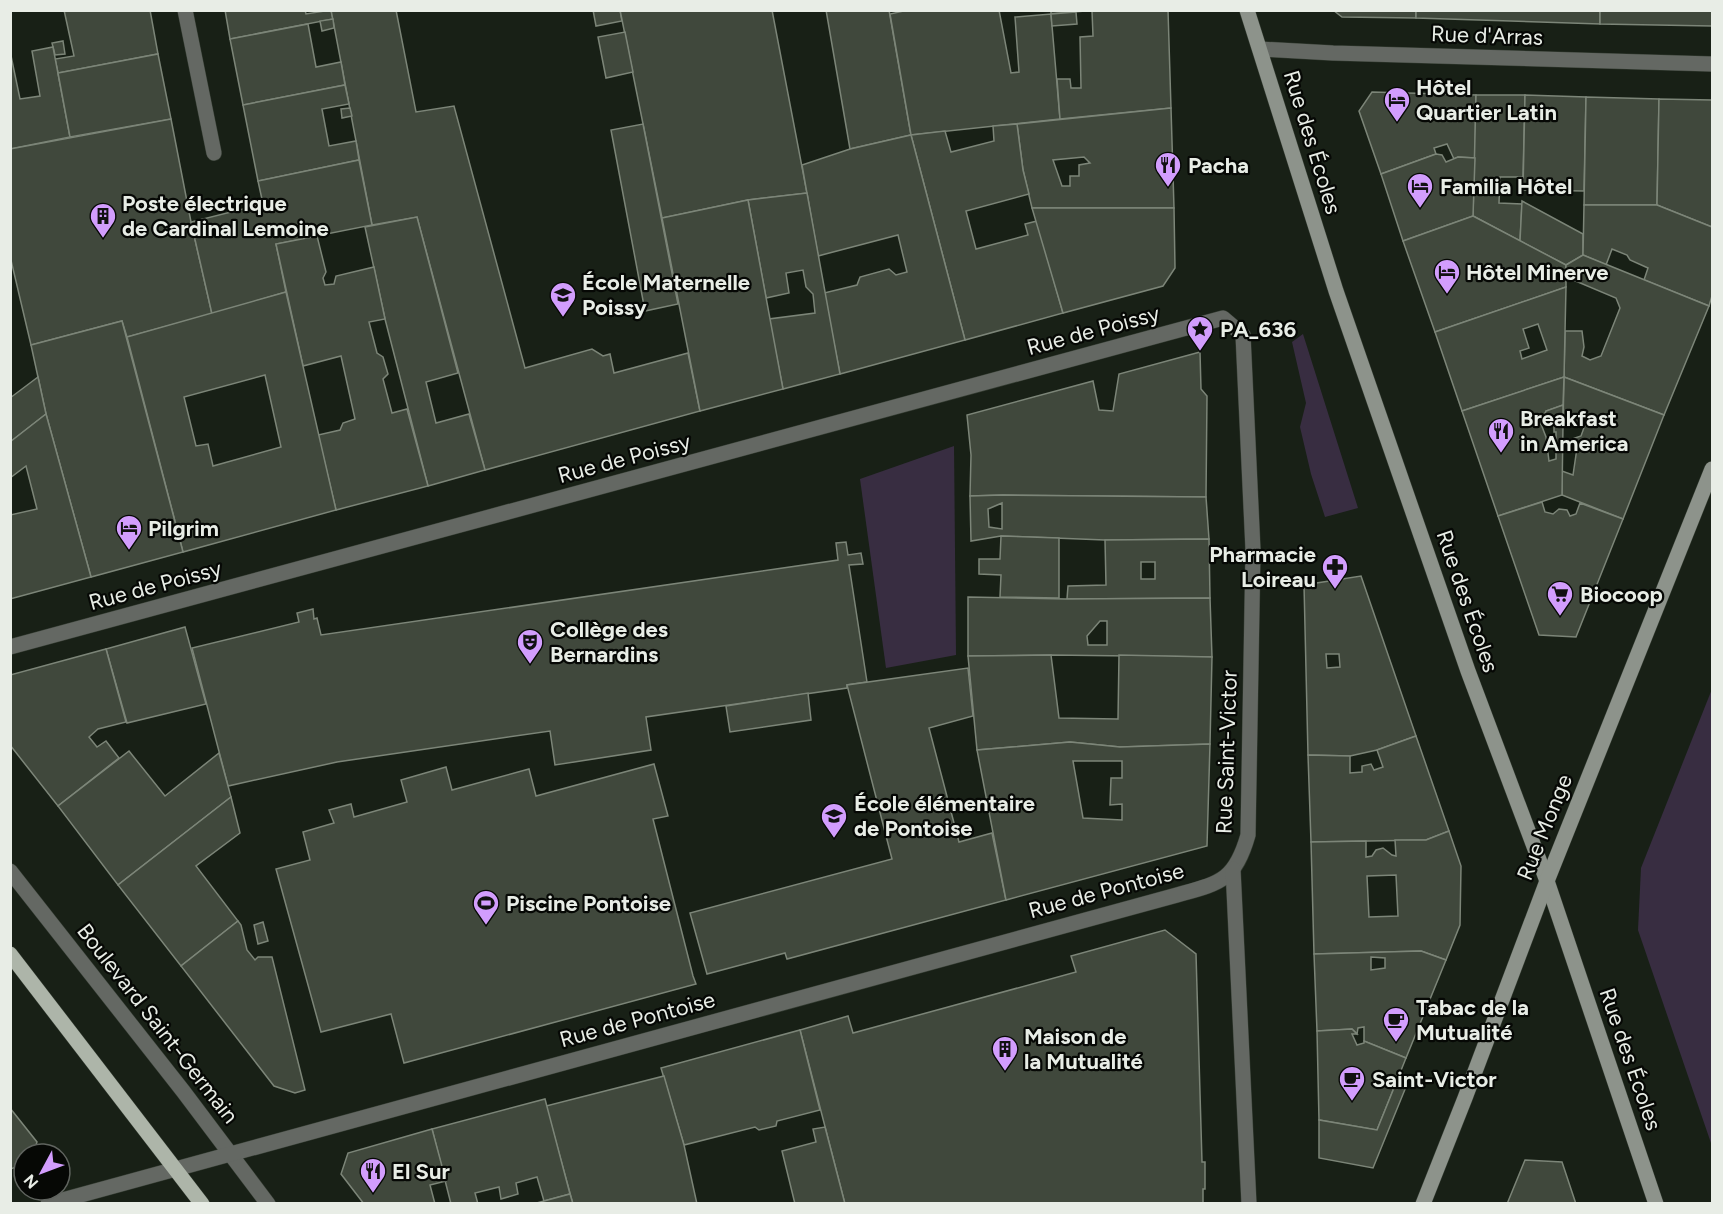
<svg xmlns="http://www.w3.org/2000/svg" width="1723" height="1214" font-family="Figtree,sans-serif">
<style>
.green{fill:#382d41}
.building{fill:#40483c;stroke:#7c8578;stroke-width:1.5;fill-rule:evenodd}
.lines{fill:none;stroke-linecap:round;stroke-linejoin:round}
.lane-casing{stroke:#353d33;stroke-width:16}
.street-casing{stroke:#353d33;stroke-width:16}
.secondary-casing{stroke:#353d33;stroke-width:16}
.primary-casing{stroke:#353d33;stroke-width:16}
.lane{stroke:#646863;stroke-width:15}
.street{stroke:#646863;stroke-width:15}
.secondary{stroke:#8d938b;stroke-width:15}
.primary{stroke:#adb5a9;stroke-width:15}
.labels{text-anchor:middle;stroke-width:4.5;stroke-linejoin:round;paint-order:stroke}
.street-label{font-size:22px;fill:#e8ede6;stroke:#060805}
.poi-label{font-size:22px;font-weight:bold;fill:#e8ede6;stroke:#060805;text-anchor:start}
</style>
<rect width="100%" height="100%" fill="#182016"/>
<g class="green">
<path d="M1303,334L1358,508L1325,517L1311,474L1300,427L1306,403L1292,342Z"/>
<path d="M954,446L956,655L886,668L860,479Z"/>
<path d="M1712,689V1146L1638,930L1641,868Z"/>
</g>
<g class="building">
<path d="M64,10H150L158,54L58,73L55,59L74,56Z"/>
<path d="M225,10H305L306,14L331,10L333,19L230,39Z"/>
<path d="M331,10H396L416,112L454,106L525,368L592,349L603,356L610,354L614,373L688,353L700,411L485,470L417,217L372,225Z"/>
<path d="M593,10H620L622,21L596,26Z"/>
<path d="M620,10H772L807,193L748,200L662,218Z"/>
<path d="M826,10H889L911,135L850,149Z"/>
<path d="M908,10H999L1011,73L1019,72L1015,17L1051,14L1060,119L911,135L890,14Z"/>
<path d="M1051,10H1097L1051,14Z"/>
<path d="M1168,10L1171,108L1060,119L1057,79H1070L1071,88H1081L1080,37L1093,36L1092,11Z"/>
<path d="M1333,10H1416V18L1342,17Z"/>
<path d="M1416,10H1600V24L1416,18Z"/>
<path d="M1600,10H1712V26L1600,24Z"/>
<path d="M1076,12L1077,24L1052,26L1051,14Z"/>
<path d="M333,19L334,28L322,31L320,21Z"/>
<path d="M308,24L316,67L341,62L345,85L243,105L230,39Z"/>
<path d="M625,32L633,72L606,78L598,37Z"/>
<path d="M63,41L65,54L55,55L52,43Z"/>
<path d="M53,47L70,137L10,149V51L20,99L40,96L32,51Z"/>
<path d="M158,54L171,119L70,137L58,73Z"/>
<path d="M345,85L349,104L322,109L329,146L356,141L359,160L258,181L243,105Z"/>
<path d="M1372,92L1476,95L1475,158L1458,157L1454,159L1447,144L1434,148L1436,154L1381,174L1359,111Z"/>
<path d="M1476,95H1525L1523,177H1500L1499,203L1522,204L1520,241L1473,216Z"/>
<path d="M1525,95L1586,97L1584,191L1523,190Z"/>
<path d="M1586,97L1659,99L1657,205H1584Z"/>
<path d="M1659,99L1712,100V227L1657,205Z"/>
<path d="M350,108L352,116L342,118L341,109Z"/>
<path d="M1171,108L1174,208H1032L1023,170L1017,124ZM1084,157L1090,163L1079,165V176H1070V186H1062L1053,160Z"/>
<path d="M171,119L191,222L212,314L127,337L122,321L31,345L10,256V149Z"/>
<path d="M643,124L678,304L645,311L611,130Z"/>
<path d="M1017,124L1023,170L1029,194L966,211L976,249L1028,235L1025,224L1037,221L1063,313L965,340L911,135L945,131L951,152L994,141L993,126Z"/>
<path d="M911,135L965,340L840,374L824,293L857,285L860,277L889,269L896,275L907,272L898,235L818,256L802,165L850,149Z"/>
<path d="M1436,154L1442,155L1446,162L1458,157L1475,158L1473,216L1403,241L1381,174Z"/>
<path d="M359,160L372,225L276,244L286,292L212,314L191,222L263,204L258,181Z"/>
<path d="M807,193L840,374L783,389L769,319L815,313L813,294L806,287L803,270L786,273L789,293L766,298L748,200Z"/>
<path d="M748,200L783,389L700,411L662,218Z"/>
<path d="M1522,201L1583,234V255L1566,265L1520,241Z"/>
<path d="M1584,205H1657L1712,227V296L1709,306L1644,280L1648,268L1630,260L1627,255L1612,249L1606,265L1583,255Z"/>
<path d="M1032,208H1174L1175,268L1163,286L1063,313Z"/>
<path d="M1473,216L1566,265V287L1435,332L1403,241Z"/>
<path d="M417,217L458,373L426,382L436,423L469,414L485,470L428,486L385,319L365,227Z"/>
<path d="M317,236L326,272L323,278L325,285L334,284L336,276L374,267L385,319L369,322L377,353L383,357L388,374L383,379L392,413L407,409L428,486L336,510L318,435L340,430L343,423L355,419L341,356L303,366L276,244Z"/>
<path d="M1583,255L1709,306L1664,415L1564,377L1565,331H1582L1584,347L1582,356L1590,360L1601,356L1620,308L1616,298L1566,277V265Z"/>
<path d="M1566,287L1564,377L1462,411L1435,332ZM1538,324L1547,350L1522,359L1520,351L1529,348L1523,329Z"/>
<path d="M286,292L336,510L183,552L127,337ZM265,375L281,447L213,466L208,444L196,446L184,397Z"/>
<path d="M122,321L183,552L91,577L46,414L31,345Z"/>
<path d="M1200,352L1201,389L1207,396L1206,497L1003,495L970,496L971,455L967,415L1093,381L1099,410L1113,411L1119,374Z"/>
<path d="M38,377L46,414L10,442V398Z"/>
<path d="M1564,377L1664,415L1623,519L1562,495V471L1573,475L1577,448H1572V439L1581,436L1585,425L1563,424Z"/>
<path d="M1564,377L1563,405L1546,411L1541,424L1546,437L1549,461L1556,459V432H1554V425L1563,424L1562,495L1498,516L1462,411Z"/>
<path d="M1563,405V424H1541L1546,411Z"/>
<path d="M46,414L91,577L10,599V515L37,509L26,466L10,478V442Z"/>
<path d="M1003,495L1206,497L1209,539L1105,540L1001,536L971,541L970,496ZM1002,503V529L989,527L988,509Z"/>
<path d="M1542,502L1545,512L1553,514L1559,509L1567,510L1570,516L1576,514L1580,503L1623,519L1576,637L1539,635L1498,516Z"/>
<path d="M1001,536L1059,538V598L1000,597L1001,575L979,574V559H1000Z"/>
<path d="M1209,539L1210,598L1067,599L1068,586L1106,585L1105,540ZM1141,562H1155V579H1141Z"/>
<path d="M846,542L848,555L861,553L863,564L849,565L867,682L847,685V688L646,717L651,750L555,765L550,731L337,762L228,786L192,648L299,622L297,613L313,609L314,619L317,618L321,635L838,560L836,543Z"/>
<path d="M1361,576L1416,736L1377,750L1350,756L1308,755L1304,585ZM1326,654H1339L1340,667L1327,668Z"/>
<path d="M968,597L1067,599L1210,598L1212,657L1051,655L968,656ZM1100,621H1107V645H1088L1087,636Z"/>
<path d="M185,627L206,704L127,723L106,649Z"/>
<path d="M106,649L126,722L98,729L89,737L97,747L106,741L119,758L58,806L10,745V675Z"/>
<path d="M1051,655L1059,718L1118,719L1119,655L1212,657L1210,744L1120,747L1070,742L977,750L968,656Z"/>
<path d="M968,668L973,716L929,728L959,842L992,833L1006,900L787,959L785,953L707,974L690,913L892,859L847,685Z"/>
<path d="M808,693L811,720L730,732L726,706Z"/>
<path d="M1416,736L1449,831L1426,840L1311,842L1308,755L1350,756V773L1362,772V766L1371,764L1374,770L1383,767L1377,750Z"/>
<path d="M1070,742L1120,747L1210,744L1207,846L1006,900L977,750ZM1073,761H1122V778H1111L1110,805L1122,804V820L1083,818Z"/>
<path d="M129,751L165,796L219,753L231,797L118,885L58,806Z"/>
<path d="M654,764L668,816L653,819L693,976L696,984L404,1063L391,1014L321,1032L276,869L310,860L303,832L334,823L329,810L351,804L354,817L407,802L401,780L446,767L452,790L529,769L536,796Z"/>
<path d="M231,797L240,833L196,866L238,921L181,966L118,885Z"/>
<path d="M1449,831L1461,866L1460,925L1446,960L1421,951L1314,954L1311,842L1366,841V857L1372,856L1376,850L1383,848L1392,855L1396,856L1395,840H1426ZM1396,875L1398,916L1369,917L1367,876Z"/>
<path d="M238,921L241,925L247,950L255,960L258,957H272L305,1090L295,1093L274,1086L181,966Z"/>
<path d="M263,922L268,941L258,944L254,925Z"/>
<path d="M1165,930L1196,954L1202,1162H1205V1189H1203V1204H845L800,1030L848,1016L853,1033L1076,972L1071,956Z"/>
<path d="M1421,951L1446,960L1406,1058L1364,1041V1027L1358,1028L1357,1034L1352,1029L1317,1031L1314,954ZM1371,957L1385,958V968L1371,970Z"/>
<path d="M1352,1029L1357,1034H1352L1357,1045L1364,1043V1041L1406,1058L1377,1130L1319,1120L1317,1031Z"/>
<path d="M800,1030L820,1110L777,1121L776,1126L759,1130L755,1127L684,1145L661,1068Z"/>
<path d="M1400,1073L1410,1077L1373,1168L1319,1158V1120L1377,1130Z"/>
<path d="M664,1076L684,1145L697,1204H573L546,1106Z"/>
<path d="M545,1099L570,1194L544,1201L537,1177L516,1183L518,1194L501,1199L499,1187L475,1193L478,1204H451L432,1129Z"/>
<path d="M10,1108L37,1142L33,1154H24V1165L10,1169Z"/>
<path d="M825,1127L845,1204H795L782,1151L816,1142L813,1129Z"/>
<path d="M432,1129L446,1181L430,1185L435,1204H364L341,1174L348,1153Z"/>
<path d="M1525,1160L1562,1162L1576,1204H1507Z"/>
<path d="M570,1194L573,1204H533L544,1201Z"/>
</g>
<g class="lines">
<g class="lane-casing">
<path id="lane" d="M10,871L183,1091L268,1204"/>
</g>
<g class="street-casing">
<g id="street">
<path d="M185,10L214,153"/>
<path d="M1260,49L1333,53L1712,64"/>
<path d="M10,647L1223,318L1243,335L1253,550L1248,835C1235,881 1220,883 1177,895L48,1204"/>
<path d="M1233,869L1249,1204"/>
</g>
</g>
<g class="secondary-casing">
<g id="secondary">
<path d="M1247,10L1336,291L1468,671L1547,881L1656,1204"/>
<path d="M1423,1204L1465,1098L1547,881L1712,469"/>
</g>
</g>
<g class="primary-casing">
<path id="primary" d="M10,954L202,1204"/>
</g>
<use href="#lane" class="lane"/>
<use href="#street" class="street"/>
<use href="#secondary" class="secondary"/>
<use href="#primary" class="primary"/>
</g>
<defs>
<g id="hotel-pin" transform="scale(1.35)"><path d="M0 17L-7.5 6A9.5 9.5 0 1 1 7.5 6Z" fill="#d29dfd" stroke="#060805"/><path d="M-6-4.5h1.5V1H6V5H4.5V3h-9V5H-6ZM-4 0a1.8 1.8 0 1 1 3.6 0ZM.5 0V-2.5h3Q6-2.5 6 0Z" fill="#111"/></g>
<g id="restaurant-pin" transform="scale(1.35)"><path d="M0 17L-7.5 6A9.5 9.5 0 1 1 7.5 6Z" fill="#d29dfd" stroke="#060805"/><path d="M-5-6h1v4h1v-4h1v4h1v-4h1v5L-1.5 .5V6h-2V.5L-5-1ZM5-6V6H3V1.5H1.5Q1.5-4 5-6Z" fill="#111"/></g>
<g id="building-pin" transform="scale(1.35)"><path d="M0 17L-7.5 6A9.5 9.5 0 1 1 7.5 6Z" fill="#d29dfd" stroke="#060805"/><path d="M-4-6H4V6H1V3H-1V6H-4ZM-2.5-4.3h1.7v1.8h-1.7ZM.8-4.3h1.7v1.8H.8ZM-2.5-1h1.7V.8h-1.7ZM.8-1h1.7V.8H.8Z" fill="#111"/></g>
<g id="school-pin" transform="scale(1.35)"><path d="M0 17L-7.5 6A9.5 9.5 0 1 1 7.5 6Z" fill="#d29dfd" stroke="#060805"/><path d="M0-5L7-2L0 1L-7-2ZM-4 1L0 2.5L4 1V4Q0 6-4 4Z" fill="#111"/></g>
<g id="sight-pin" transform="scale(1.35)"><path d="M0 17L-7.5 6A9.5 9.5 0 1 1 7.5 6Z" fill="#d29dfd" stroke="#060805"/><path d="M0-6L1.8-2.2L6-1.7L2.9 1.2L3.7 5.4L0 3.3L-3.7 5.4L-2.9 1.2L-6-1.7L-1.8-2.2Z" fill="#111"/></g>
<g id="pharmacy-pin" transform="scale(1.35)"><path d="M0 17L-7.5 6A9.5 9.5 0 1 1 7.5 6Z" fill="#d29dfd" stroke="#060805"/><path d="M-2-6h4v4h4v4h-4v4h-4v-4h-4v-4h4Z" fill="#111"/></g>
<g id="supermarket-pin" transform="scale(1.35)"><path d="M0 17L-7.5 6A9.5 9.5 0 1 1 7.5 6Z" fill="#d29dfd" stroke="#060805"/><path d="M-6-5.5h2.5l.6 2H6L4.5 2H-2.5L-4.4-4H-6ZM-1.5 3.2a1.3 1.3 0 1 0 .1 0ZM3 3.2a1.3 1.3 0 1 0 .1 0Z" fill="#111"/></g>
<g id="theatre-pin" transform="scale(1.35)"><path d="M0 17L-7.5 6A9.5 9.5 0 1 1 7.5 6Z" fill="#d29dfd" stroke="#060805"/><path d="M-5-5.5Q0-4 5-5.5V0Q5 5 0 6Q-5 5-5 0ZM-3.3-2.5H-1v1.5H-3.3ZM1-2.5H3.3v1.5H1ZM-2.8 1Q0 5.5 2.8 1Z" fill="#111"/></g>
<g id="stadium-pin" transform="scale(1.35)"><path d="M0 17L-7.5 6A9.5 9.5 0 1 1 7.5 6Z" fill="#d29dfd" stroke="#060805"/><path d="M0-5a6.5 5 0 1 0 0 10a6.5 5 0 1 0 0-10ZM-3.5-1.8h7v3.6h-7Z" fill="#111"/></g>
<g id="cafe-pin" transform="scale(1.35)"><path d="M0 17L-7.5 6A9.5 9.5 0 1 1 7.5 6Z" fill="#d29dfd" stroke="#060805"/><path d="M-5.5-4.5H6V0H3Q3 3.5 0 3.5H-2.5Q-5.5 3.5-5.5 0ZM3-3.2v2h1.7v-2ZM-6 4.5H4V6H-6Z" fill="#111"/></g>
</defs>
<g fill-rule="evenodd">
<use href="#hotel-pin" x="1397" y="100"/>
<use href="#restaurant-pin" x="1168" y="165"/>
<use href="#hotel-pin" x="1420" y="186"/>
<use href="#building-pin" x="103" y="216"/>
<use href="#hotel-pin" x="1447" y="272"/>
<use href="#school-pin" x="563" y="295"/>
<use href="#sight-pin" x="1200" y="329"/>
<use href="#restaurant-pin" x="1501" y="431"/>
<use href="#hotel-pin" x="129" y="528"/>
<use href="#pharmacy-pin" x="1335" y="567"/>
<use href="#supermarket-pin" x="1560" y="594"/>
<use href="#theatre-pin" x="530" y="642"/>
<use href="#school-pin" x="834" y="816"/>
<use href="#stadium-pin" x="486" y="903"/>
<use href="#cafe-pin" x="1396" y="1020"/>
<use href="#building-pin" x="1005" y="1049"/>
<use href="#cafe-pin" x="1352" y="1079"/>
<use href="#restaurant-pin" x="373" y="1171"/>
</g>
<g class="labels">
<g class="street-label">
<text transform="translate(1487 35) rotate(2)" y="8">Rue d'Arras</text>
<text transform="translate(1313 142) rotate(73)" y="8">Rue des Écoles</text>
<text transform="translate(1093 330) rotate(-15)" y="8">Rue de Poissy</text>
<text transform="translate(624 458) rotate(-15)" y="8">Rue de Poissy</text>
<text transform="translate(155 585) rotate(-15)" y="8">Rue de Poissy</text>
<text transform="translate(1468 601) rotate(71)" y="8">Rue des Écoles</text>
<text transform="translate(1226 752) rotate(-88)" y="8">Rue Saint-Victor</text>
<text transform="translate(1544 827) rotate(-68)" y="8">Rue Monge</text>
<text transform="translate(1106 890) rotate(-15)" y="8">Rue de Pontoise</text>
<text transform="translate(637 1019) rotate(-15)" y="8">Rue de Pontoise</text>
<text transform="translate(158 1023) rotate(52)" y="8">Boulevard Saint-Germain</text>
<text transform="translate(1631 1059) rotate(71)" y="8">Rue des Écoles</text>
</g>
<g class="poi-label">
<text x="1416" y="95">Hôtel<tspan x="1416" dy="25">Quartier Latin</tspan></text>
<text x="1188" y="173">Pacha</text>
<text x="1440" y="194">Familia Hôtel</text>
<text x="122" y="211">Poste électrique<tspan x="122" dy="25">de Cardinal Lemoine</tspan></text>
<text x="1466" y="280">Hôtel Minerve</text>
<text x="582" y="290">École Maternelle<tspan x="582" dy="25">Poissy</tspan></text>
<text x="1220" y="337">PA_636</text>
<text x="1520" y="426">Breakfast<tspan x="1520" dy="25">in America</tspan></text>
<text x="148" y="536">Pilgrim</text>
<text x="1316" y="562" text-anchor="end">Pharmacie<tspan x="1316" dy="25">Loireau</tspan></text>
<text x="1580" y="602">Biocoop</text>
<text x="550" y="637">Collège des<tspan x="550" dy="25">Bernardins</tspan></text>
<text x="854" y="811">École élémentaire<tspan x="854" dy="25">de Pontoise</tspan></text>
<text x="506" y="911">Piscine Pontoise</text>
<text x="1416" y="1015">Tabac de la<tspan x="1416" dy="25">Mutualité</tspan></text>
<text x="1024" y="1044">Maison de<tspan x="1024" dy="25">la Mutualité</tspan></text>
<text x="1372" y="1087">Saint-Victor</text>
<text x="392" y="1179">El Sur</text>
</g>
</g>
<rect width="1723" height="1214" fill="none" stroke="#e8ede6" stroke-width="24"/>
<g transform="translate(42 1172) rotate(229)"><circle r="28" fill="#060805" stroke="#60645f" stroke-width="1.5"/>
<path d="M0-4.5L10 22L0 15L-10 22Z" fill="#d29dfd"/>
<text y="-9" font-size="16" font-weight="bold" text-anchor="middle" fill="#e8ede6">N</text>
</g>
</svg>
